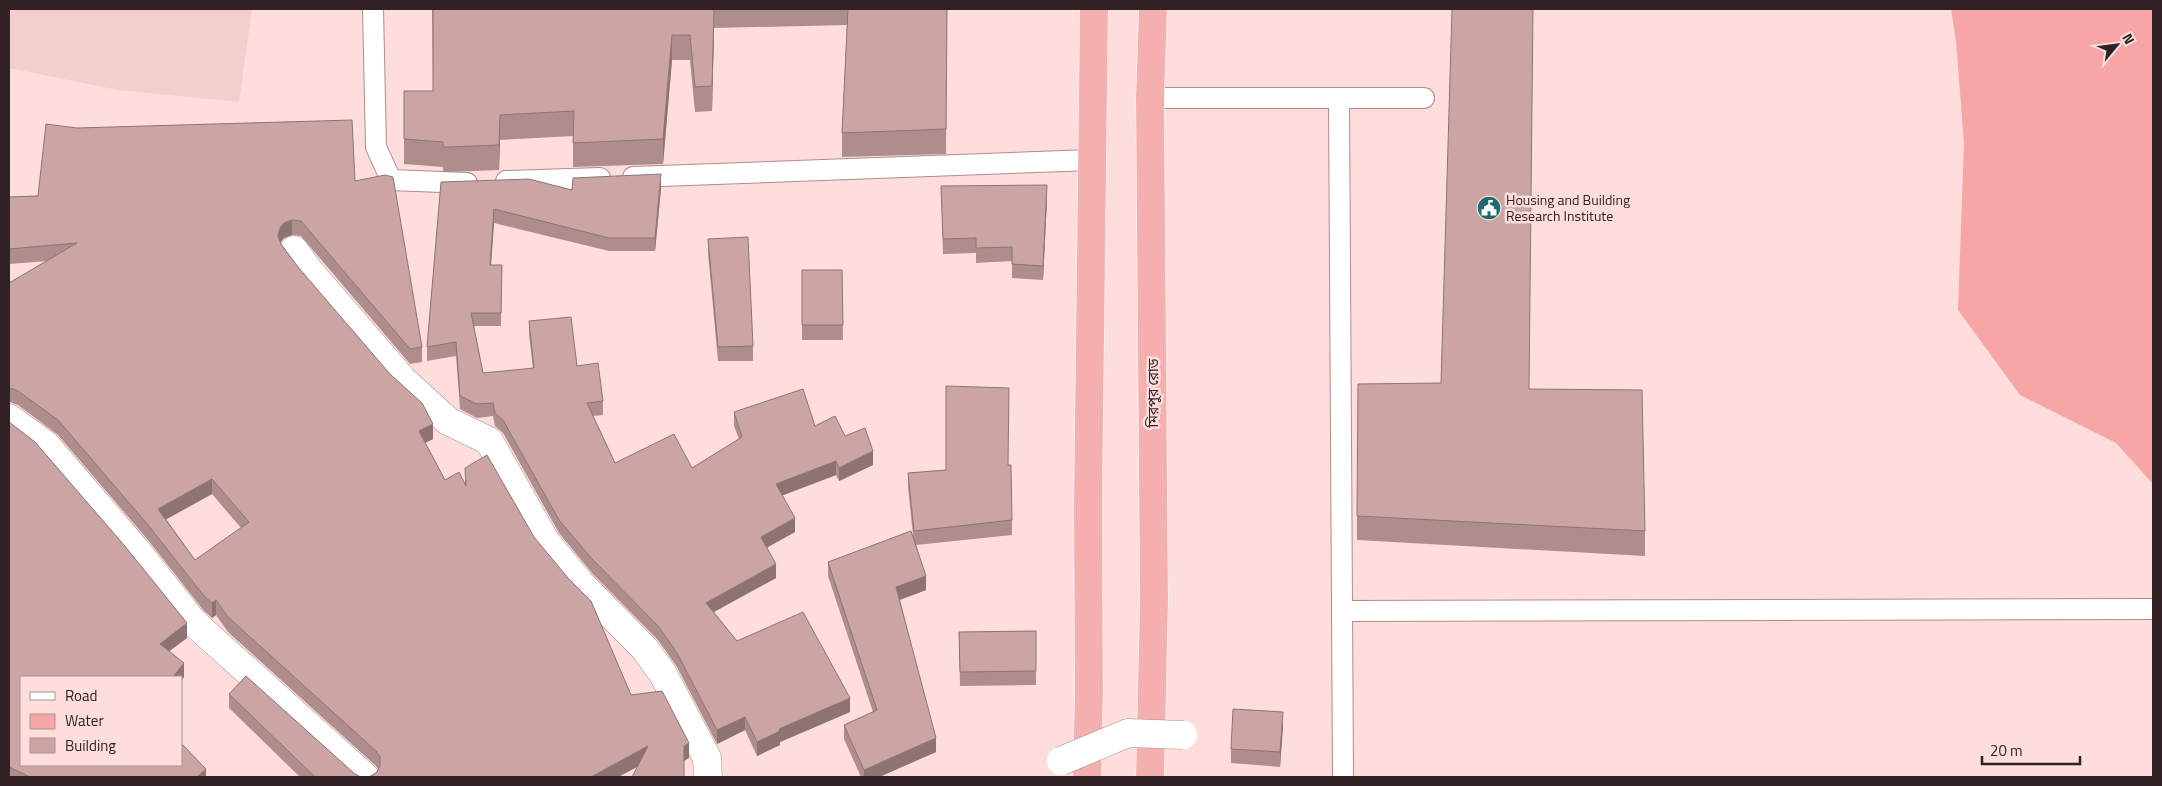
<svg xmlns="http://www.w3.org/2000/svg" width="2162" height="786" font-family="'Titillium Web','Noto Sans Bengali',sans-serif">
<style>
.built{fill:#f2cecd}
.water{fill:#f5a6a5}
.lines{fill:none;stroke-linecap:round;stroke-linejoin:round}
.service-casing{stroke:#b08c8b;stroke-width:22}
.minor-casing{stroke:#b08c8b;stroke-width:29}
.trunk-casing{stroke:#fff;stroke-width:29}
.service{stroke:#fff;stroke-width:20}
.minor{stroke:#fff;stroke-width:28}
.trunk{stroke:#f4b0af;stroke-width:28}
.pedestrian-bridge-casing{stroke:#b08c8b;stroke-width:29;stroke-linecap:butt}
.pedestrian-bridge{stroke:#fff;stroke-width:28}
.wall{fill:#ae8e8d;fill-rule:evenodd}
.shaded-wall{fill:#8d7473}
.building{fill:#caa5a4;stroke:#8d7473;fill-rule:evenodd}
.labels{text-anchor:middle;stroke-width:5;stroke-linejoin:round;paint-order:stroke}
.poi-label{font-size:14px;fill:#302222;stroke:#fddedd;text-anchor:start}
.street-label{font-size:14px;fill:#302222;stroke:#fddedd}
</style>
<rect width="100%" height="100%" fill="#fddedd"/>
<path class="built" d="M9,9H252L239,102L118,90L9,68Z"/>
<path class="water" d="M1951,9H2153V484L2116,443L2020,395L1958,310L1964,143L1956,41Z"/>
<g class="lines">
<g class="service-casing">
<g id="service">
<path d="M373,9L376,147L391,180L467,183"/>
<path d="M1150,98H1424"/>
<path d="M1339,98L1343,777"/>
<path d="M633,177L1091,160"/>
<path d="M506,181L600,178"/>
<path d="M1342,611L2153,609"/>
</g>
</g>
<g class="minor-casing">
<g id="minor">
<path d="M294,250L310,272L402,379L448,421L489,441L546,542L580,583L645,649L663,674L707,758L708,777"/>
<path d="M9,418L46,445L136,550L193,622L365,777"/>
</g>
</g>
<g class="trunk-casing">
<g id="trunk">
<path d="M1087,777L1089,693L1088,507L1094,9"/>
<path d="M1150,777L1154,601L1150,98L1153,9"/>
</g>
</g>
<use href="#service" class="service"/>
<use href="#minor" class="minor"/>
<use href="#trunk" class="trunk"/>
<g class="pedestrian-bridge-casing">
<path id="pedestrian-bridge" d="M1061,761L1128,733L1183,735"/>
</g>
<use href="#pedestrian-bridge" class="pedestrian-bridge"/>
</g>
<g class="wall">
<path d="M432,9H947L946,154L842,157V133L847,25L714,28L712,111L695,112L690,60H672L663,164L573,167V136L500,140L499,170L449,172H443V167L404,164V91H433Z"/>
<path d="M355,181L422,347V362L410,364L301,236L292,235L284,238L281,242V244L298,267L433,439L425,443L445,480L465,483V468L534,537L631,695L689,758L637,767L618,777H363H369L377,772L378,769L376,766L228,632L216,615L212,618L204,611L148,540L58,435L18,405L10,402L9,403V283L48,261L9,264V197ZM212,494L241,528L195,560L166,519Z"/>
<path d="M441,182L572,190L661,188L655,251H609L494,223L491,265H502L501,326H474L483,373L533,369L529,335V321L577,366L603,401V415L593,416L615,463L692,468L739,439L734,426V412L815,426L845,436L873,465L839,481L836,475L782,495L795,532L767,547L776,578L714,612L737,641L850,712L780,742V745L757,756L745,730L717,744L677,667L658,640L592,573L559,533L503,433L495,426L493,416L477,418L460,409L456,356L427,361V347Z"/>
<path d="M941,186L1047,199L1043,280L1012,278V261L976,263V253L943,254Z"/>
<path d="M708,239L753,346V361H718L708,253Z"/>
<path d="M802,270H842L843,340H802Z"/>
<path d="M1529,389L1645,531V556L1357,540V516Z"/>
<path d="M9,422L187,638L169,651L184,677L181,681V677H21L206,777H9Z"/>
<path d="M1008,465L1012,520V535L916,545L926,590L900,600L936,752L879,777H861L844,739V725L873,712L828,576V562L913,535L908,487V473Z"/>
<path d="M1036,631V685L960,686L959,632Z"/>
<path d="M229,694L355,774L361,777H300L229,708Z"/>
<path d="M1283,726L1280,767L1231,763V749Z"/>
</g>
<g class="shaded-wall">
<path d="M714,9V28L712,111V86Z"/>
<path d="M672,35V60L663,164V139Z"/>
<path d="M500,115V140L499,170V145Z"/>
<path d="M661,174V188L655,251V238Z"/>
<path d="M1047,185V199L1043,280V266Z"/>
<path d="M494,209V223L490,278V265Z"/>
<path d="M292,220V235L284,238L280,243L278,236L280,228L284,223Z"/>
<path d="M433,424V439L419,446V431Z"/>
<path d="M873,451V465L839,481V468Z"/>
<path d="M836,461V475L776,498V484Z"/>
<path d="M212,479V494L158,524V509Z"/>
<path d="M795,518V532L761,551V537Z"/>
<path d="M776,564V578L706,616V603Z"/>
<path d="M926,576V590L896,601V587Z"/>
<path d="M216,600V615L212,618V603Z"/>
<path d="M187,623V638L160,658V644Z"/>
<path d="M184,663V677L181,681V677H173Z"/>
<path d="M850,698V712L780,742V745L757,756V742L779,729Z"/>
<path d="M1283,712V726L1280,767V752Z"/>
<path d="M745,717V730L717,744V730Z"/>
<path d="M936,738V752L879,777H864V770Z"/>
<path d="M689,743V758L684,761V746Z"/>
<path d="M648,746V761L618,777H591Z"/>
<path d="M206,769V777H197Z"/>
</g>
<g class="building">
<path d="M433,9H714L712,86L695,87L690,35H672L663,139L573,143L574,111L500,115L499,145L449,147H443V142L404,139V91H433Z"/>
<path d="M848,9H947L946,129L842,133Z"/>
<path d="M1452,9H1533L1529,389L1642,390L1645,531L1357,516L1358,384L1441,383Z"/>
<path d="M352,120L355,181L385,175L393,177L422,347L410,349L301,221L292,220L284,223L280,228L278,236L281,244L298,267L390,374L422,403L433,424L419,431L445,480L459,472L466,486L465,468L487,455L534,537L568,578L591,601L631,695L662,691L689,743L684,746V777H632L648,746L591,777H363H369L377,772L380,765V757L376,751L228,617L216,600L212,603L204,596L148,525L58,420L18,391L10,388H9V283L77,243L9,249V197L38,196L46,124L77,128ZM212,479L249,522L195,560L158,509Z"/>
<path d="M661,174L655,238H609L494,209L490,265H502L501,313H471L483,373L534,368L529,321L571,317L577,366L598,363L603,401L587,403L615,463L674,434L692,468L742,437L734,412L803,389L815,426L835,416L845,436L865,428L873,451L839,468L836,461L776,484L795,518L761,537L776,564L706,603L737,641L803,612L850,698L779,729L780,731L757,742L745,717L717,730L677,653L658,626L592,559L559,520L503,420L495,413L493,403L477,404L460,396L456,342L427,347L441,182L529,179L572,190L573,178Z"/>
<path d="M1047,185L1043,266L1012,264V247L976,248V238L943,239L941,186Z"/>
<path d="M748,237L753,346L718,347L708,239Z"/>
<path d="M802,270H842L843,325H802Z"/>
<path d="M946,386L1009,388L1008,465H1011L1012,520L914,531L908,473L946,470Z"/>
<path d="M9,422L35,442L124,545L187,623L160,644L184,663L173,677H21V765H181V743L206,769L197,777H30L9,767Z"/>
<path d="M911,531L926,576L896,587L936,738L864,770L844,725L877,710L828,562Z"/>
<path d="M1036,631V671L960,672L959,632Z"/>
<path d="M246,676L355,774L361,777H315L229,694Z"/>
<path d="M1233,709L1283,712L1280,752L1231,749Z"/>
</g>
<defs>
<g id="civic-disc" transform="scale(1.25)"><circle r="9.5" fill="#1e6a6e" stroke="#fddedd"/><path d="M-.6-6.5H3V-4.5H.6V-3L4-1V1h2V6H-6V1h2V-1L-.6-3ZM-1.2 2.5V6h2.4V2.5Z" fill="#fff"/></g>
</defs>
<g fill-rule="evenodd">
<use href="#civic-disc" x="1489" y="208"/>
</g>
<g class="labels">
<g class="poi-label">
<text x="1506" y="205">Housing and Building<tspan x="1506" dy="16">Research Institute</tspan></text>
</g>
<g class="street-label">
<text transform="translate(1153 393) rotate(-90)" y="5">মিরপুর রোড</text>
</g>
</g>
<rect width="2162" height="786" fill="none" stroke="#302222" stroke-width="20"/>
<rect x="20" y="676" width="162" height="90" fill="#fddedd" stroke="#ab9392"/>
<rect x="30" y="692" width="25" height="8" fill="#ffffff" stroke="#ab9392"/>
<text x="65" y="701" font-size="15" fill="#302222">Road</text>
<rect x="30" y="714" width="25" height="15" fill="#f5a6a5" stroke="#ab9392"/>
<text x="65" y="726" font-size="15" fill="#302222">Water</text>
<rect x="30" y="738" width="25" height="15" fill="#caa5a4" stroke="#ab9392"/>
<text x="65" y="751" font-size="15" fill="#302222">Building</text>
<g transform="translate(2117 45) rotate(61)" stroke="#fddedd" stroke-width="4" paint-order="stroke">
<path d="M0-4L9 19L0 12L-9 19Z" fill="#302222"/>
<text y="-8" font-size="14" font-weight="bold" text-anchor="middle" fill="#302222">N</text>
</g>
<path d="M1982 756v8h98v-8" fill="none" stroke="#302222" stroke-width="2.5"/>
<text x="1990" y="756" font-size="15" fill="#302222" stroke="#fddedd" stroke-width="4" paint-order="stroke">20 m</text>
</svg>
